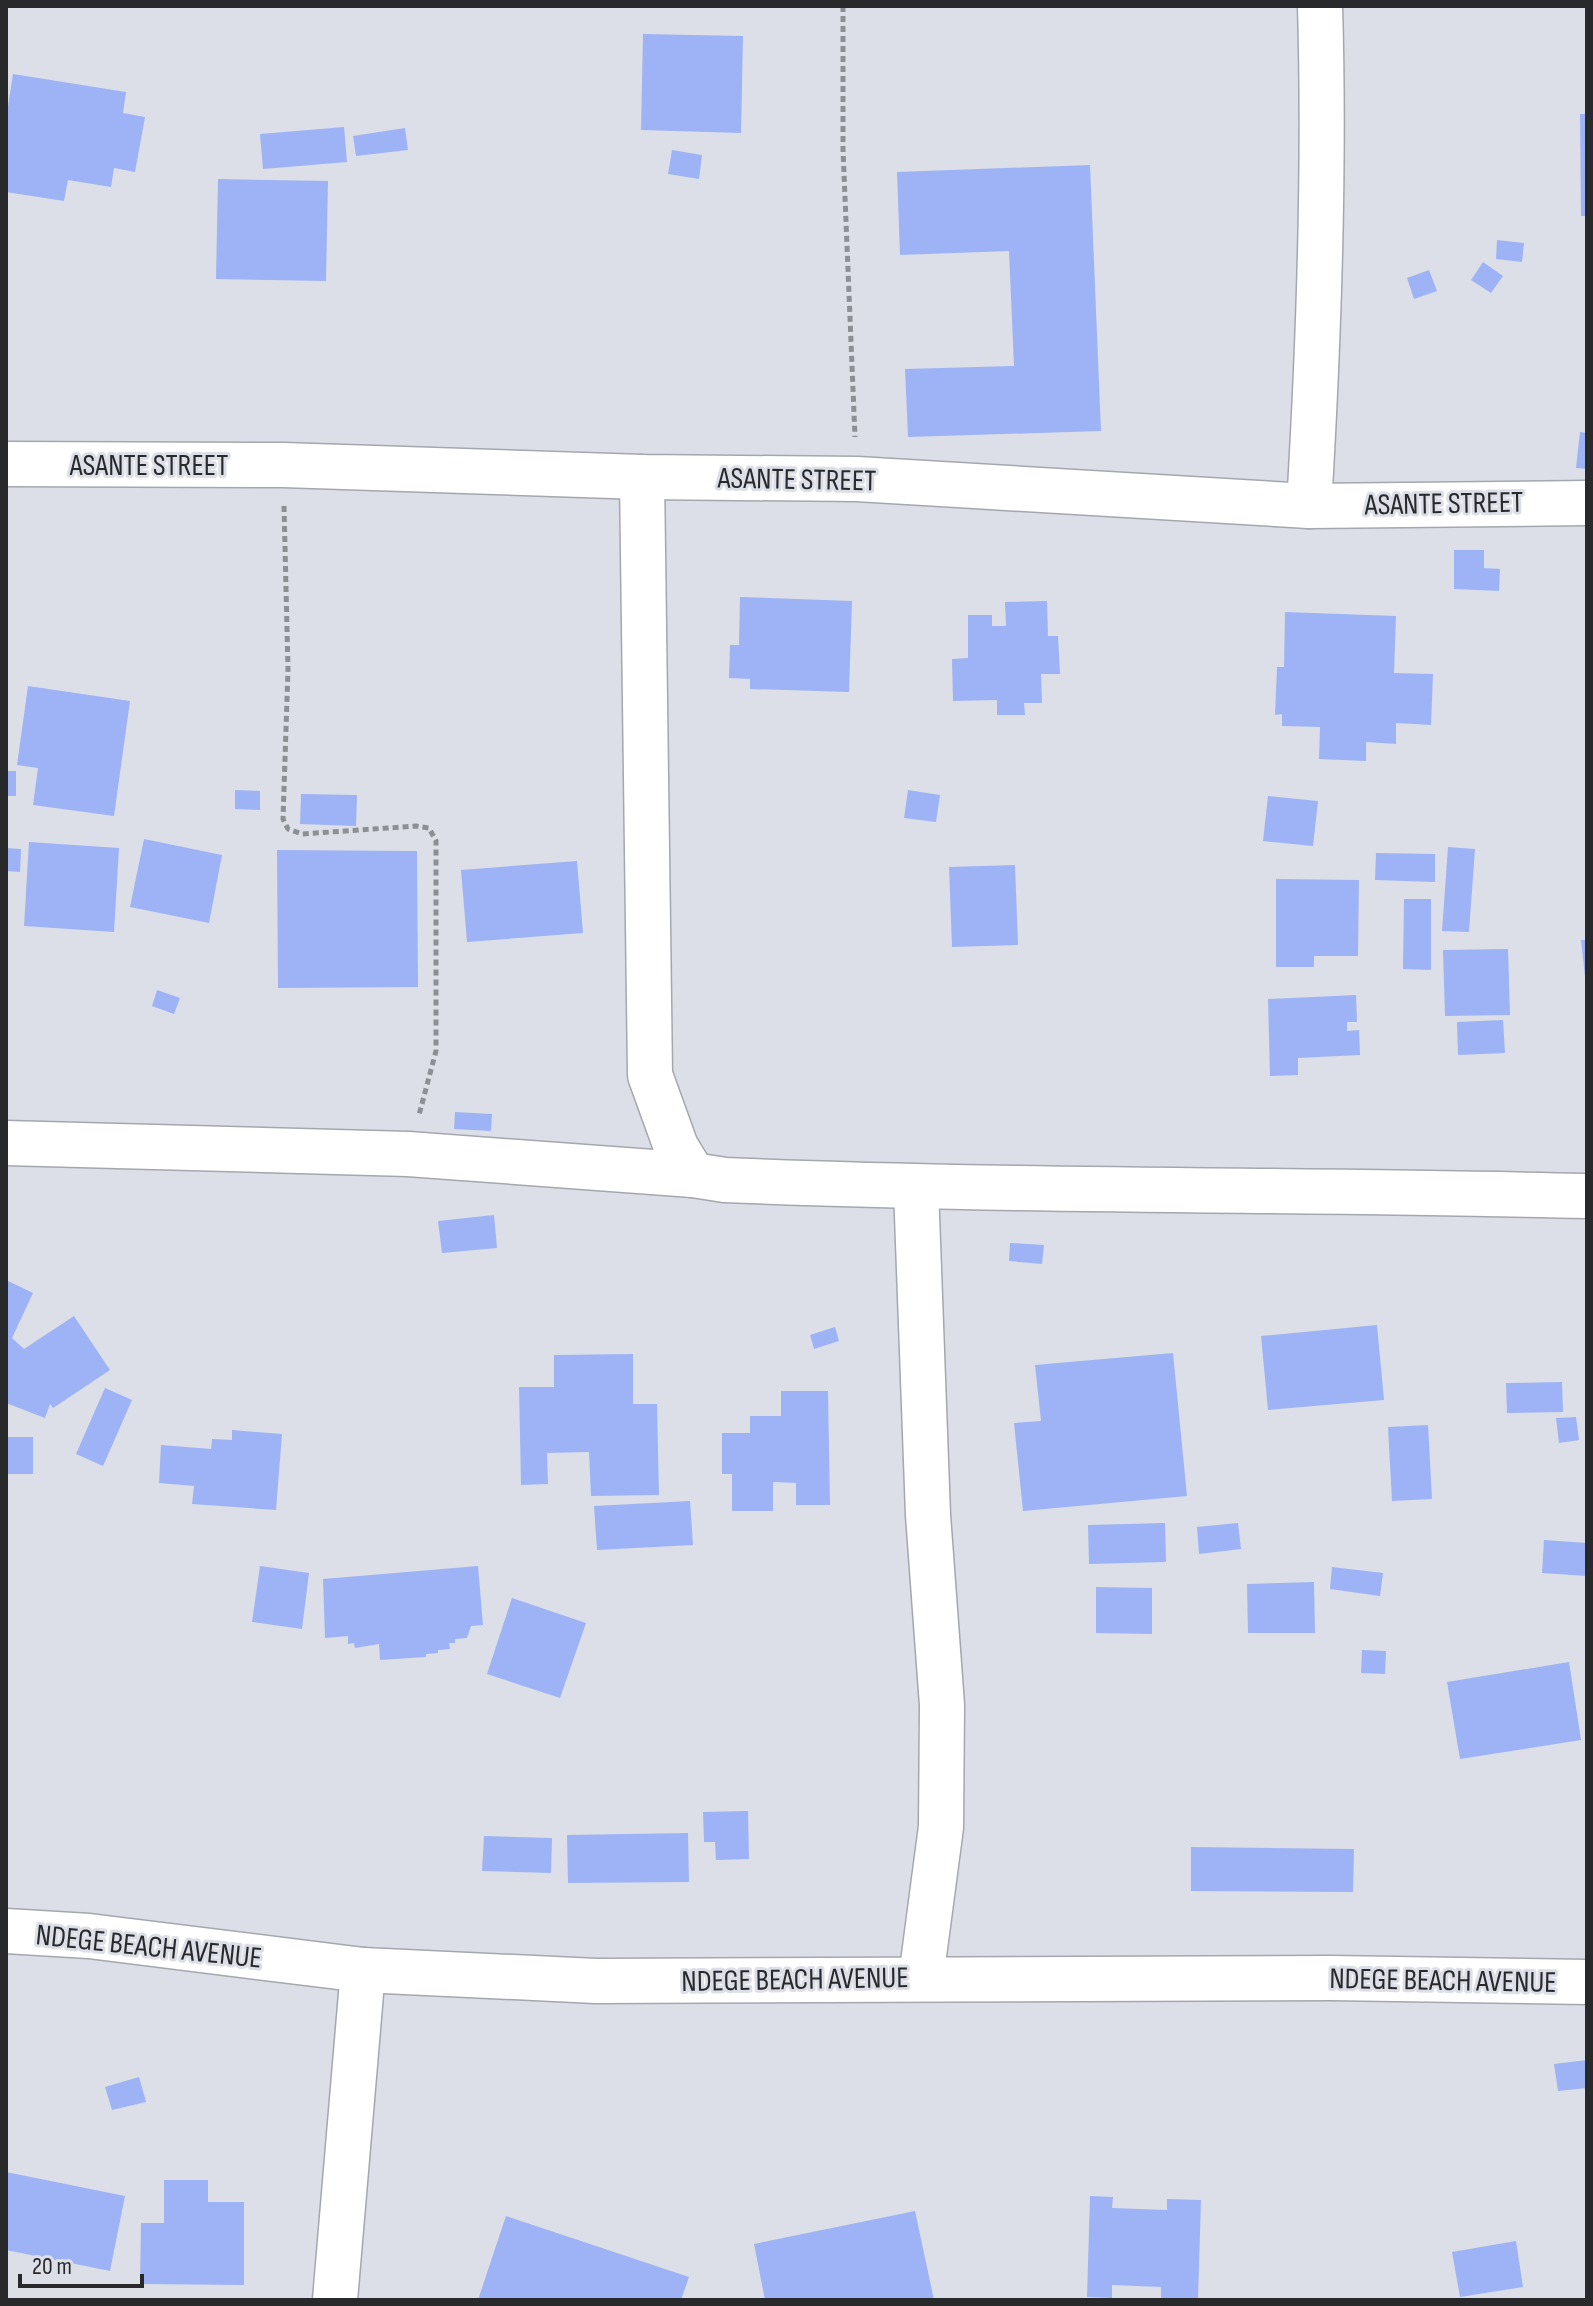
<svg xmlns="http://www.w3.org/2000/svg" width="1593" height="2306" font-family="'Sofia Sans Condensed',sans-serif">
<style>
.building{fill:#9eb3f5}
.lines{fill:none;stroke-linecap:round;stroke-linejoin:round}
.street-casing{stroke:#a5a7ae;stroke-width:47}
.path{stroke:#8c8f94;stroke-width:5;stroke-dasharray:6 4;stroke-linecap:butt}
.street{stroke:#fff;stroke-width:44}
.labels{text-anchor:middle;stroke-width:6;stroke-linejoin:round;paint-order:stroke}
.street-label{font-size:30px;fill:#28292b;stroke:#dcdfe7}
</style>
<rect width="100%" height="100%" fill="#dcdfe7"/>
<g class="building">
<path d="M643,34L743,36L741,133L641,130Z"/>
<path d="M13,74L126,92L123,113L145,117L135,172L114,168L111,187L68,180L64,201L6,192V119Z"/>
<path d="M1580,114H1587V216H1581Z"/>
<path d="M344,127L347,162L263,169L260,134Z"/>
<path d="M405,128L408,150L356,156L353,136Z"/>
<path d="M672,150L702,155L699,179L668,174Z"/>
<path d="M1090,165L1101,431L908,437L905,369L1014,366L1009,251L900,255L897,172Z"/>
<path d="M218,179L328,181L326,281L216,279Z"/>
<path d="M1497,240L1524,243L1522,262L1496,259Z"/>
<path d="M1483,262L1503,276L1491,293L1471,280Z"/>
<path d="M1429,270L1437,291L1414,299L1407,278Z"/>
<path d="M1580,432L1587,433V469L1576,468Z"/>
<path d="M1454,550H1484V568L1500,569L1499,591L1454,589Z"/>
<path d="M740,597L852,601L849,692L750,689V679L729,678L730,645H739Z"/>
<path d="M1047,601L1048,636H1058L1060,674H1041L1042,703H1024L1025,715H997V700L953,701L952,659L968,658V615H992V626H1006L1005,602Z"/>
<path d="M1285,612L1396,616L1394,673L1433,674L1431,725L1396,723V744L1366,742V761L1319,759L1320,727L1282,726V714L1275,715L1277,667H1284Z"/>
<path d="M28,686L130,701L114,816L33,805L38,768L17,765Z"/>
<rect x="6" y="771" width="10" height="25"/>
<path d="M235,790L260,791V810L235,809Z"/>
<path d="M908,790L940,795L936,822L904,818Z"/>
<path d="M301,794L357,795L356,826L300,824Z"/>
<path d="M1268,796L1318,801L1313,846L1263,841Z"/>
<path d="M144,839L222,855L209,923L130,907Z"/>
<path d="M29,842L119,848L114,932L24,926Z"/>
<path d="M1448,847L1475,849L1469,932L1442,931Z"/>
<path d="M6,848L21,849L20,872L6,871Z"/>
<path d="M277,850L417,851L418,987L278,988Z"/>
<path d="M1376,853L1435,854V882L1375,880Z"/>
<path d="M577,861L583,933L467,942L461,870Z"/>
<path d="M1015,865L1018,945L952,947L949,867Z"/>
<path d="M1276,879L1359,880L1358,956H1314V967H1276Z"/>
<path d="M1404,899H1431V970L1403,969Z"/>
<path d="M1581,940H1587V977H1585Z"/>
<path d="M1508,949L1510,1015L1445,1016L1443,950Z"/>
<path d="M157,990L180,998L174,1014L152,1006Z"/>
<path d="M1356,995L1357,1022H1347V1031L1359,1030L1360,1055L1298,1058V1075L1270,1076L1268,999Z"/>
<path d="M1503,1020L1505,1053L1458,1055L1457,1022Z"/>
<path d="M455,1112L492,1114L491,1131L454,1129Z"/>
<path d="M494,1215L497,1248L442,1253L438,1221Z"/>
<path d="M1010,1243L1044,1245L1042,1264L1009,1261Z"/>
<path d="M6,1280L33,1293L12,1338L24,1349L74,1316L110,1370L53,1408L50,1404L45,1418L6,1403Z"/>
<path d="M1377,1325L1384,1400L1268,1410L1261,1336Z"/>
<path d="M835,1327L839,1341L814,1349L810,1335Z"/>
<path d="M1173,1353L1187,1496L1023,1511L1014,1423L1041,1421L1035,1365Z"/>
<path d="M633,1354V1404H657L659,1495L591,1496L589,1452L547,1453L548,1484L521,1485L519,1387H554V1355Z"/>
<path d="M1562,1382L1563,1412L1507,1413L1506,1383Z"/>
<path d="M105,1388L132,1400L103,1466L76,1454Z"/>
<path d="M781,1391H828L830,1505H796V1483L773,1482V1511H732V1474H722V1433H750V1416H781Z"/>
<path d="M1576,1417L1579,1440L1559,1443L1556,1418Z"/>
<path d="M1428,1425L1432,1499L1392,1501L1388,1427Z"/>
<path d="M232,1430L282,1434L276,1510L192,1504L194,1486L159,1483L161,1445L211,1449L212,1439L232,1440Z"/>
<rect x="6" y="1437" width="27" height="37"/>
<path d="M690,1501L693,1545L597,1550L594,1506Z"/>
<path d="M1165,1523L1166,1562L1089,1564L1088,1525Z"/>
<path d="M1238,1523L1241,1549L1199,1554L1197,1527Z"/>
<path d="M1544,1540L1587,1543V1576L1542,1573Z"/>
<path d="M260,1566L309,1573L302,1629L252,1622Z"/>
<path d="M478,1566L483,1625L471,1626L467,1638L455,1639V1643H449L450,1649L438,1650V1653L426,1654V1657L380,1660L379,1644L355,1648L354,1643L348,1644V1636L325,1638L323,1579Z"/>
<path d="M1332,1567L1383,1573L1380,1596L1330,1589Z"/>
<path d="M1314,1582L1315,1633H1248L1247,1584Z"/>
<path d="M1096,1587L1152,1588V1634L1096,1633Z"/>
<path d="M512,1598L586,1623L560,1698L487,1674Z"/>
<path d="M1362,1650L1386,1651L1385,1674L1361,1673Z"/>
<path d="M1569,1662L1581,1740L1460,1759L1447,1682Z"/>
<path d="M748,1811L749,1859L716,1860L715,1842H704L703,1812Z"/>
<path d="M688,1833L689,1882L568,1883L567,1835Z"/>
<path d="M484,1836L552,1838L551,1873L482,1871Z"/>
<path d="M1191,1847L1354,1849L1353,1892L1191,1891Z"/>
<path d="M1587,2060V2088L1558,2091L1554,2064Z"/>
<path d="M139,2077L146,2102L112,2110L105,2087Z"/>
<path d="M6,2172L125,2196L110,2271L6,2250Z"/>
<path d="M164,2180H208V2202H244V2285L140,2284L141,2223H164Z"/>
<path d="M1090,2196L1113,2197L1112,2208L1167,2210V2199L1201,2200L1198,2300H1161V2287L1112,2285V2298L1087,2297Z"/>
<path d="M915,2211L934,2300H765L754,2244Z"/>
<path d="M506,2216L689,2277L681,2300H478Z"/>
<path d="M1516,2241L1523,2287L1460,2297L1452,2252Z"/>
</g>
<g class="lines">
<g class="street-casing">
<g id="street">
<path d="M6,464L283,465L642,477L857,479L1309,506L1587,503"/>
<path d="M642,477L650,1075L676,1147L693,1175L725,1180C1012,1192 1300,1189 1587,1196"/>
<path d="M1309,506C1319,339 1325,173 1320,6"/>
<path d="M6,1143L408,1154L693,1175"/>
<path d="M916,1188L928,1515L942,1705L941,1827L921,1978"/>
<path d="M6,1931L89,1936L363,1970L596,1981L1331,1978L1587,1982"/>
<path d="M335,2300L363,1970"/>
</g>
</g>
<g class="path">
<path d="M843,6V150L855,437"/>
<path d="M284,506L288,669L283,819L288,829L302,834L416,826L429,828L436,841V1051L419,1115"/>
</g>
<use href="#street" class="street"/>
</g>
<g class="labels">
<g class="street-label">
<text x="149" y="475">ASANTE STREET</text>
<text transform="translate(797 479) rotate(1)" y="10">ASANTE STREET</text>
<text transform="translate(1444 503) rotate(-1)" y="10">ASANTE STREET</text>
<text transform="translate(149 1946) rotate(6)" y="10">NDEGE BEACH AVENUE</text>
<text transform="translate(795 1979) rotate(-1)" y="10">NDEGE BEACH AVENUE</text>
<text transform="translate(1443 1980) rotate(1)" y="10">NDEGE BEACH AVENUE</text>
</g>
</g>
<rect width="1593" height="2306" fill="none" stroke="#28292b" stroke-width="16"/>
<path d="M20 2274v12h122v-12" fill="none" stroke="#28292b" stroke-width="4"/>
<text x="32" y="2274" font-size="24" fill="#28292b" stroke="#dcdfe7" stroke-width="6" paint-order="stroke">20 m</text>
</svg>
